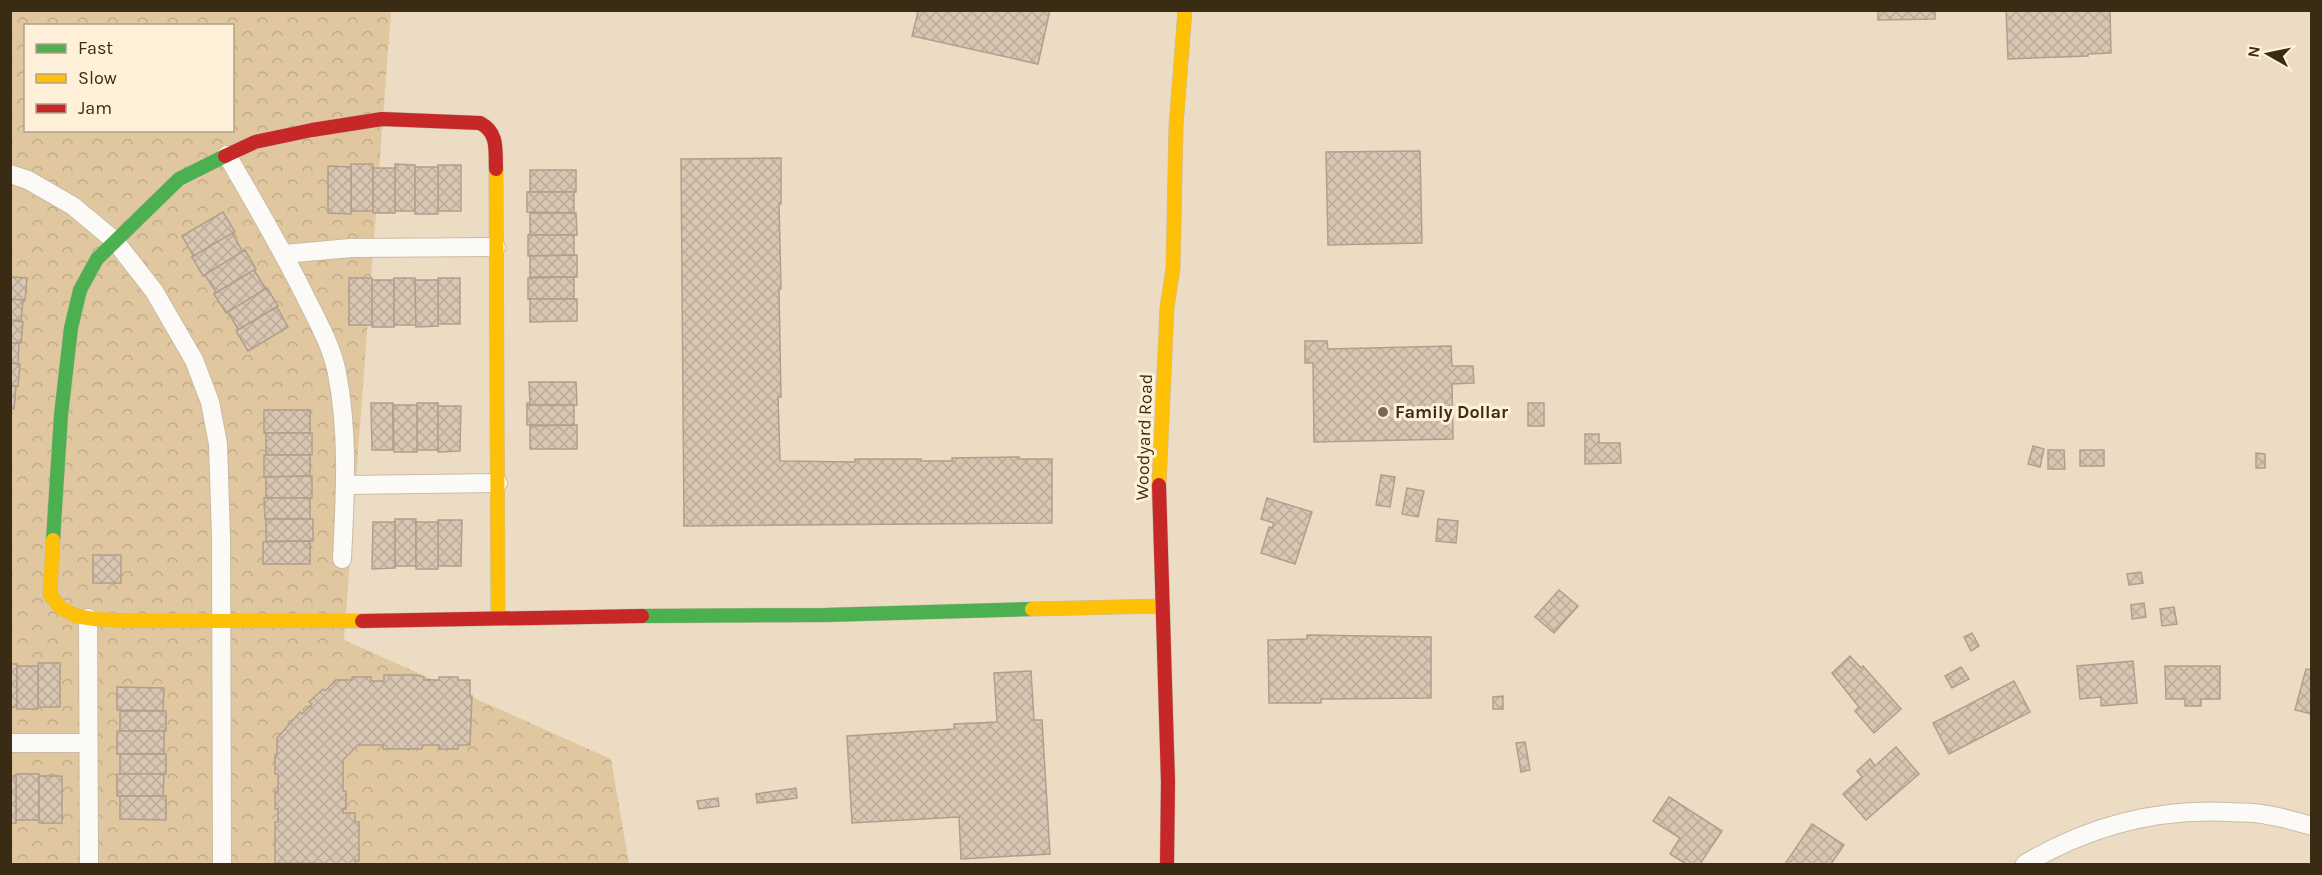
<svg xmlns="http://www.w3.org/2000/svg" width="2322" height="875" font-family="Karla,sans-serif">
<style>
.forest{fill:url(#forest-crowns);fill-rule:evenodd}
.building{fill:url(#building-cross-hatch);stroke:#b09f8c;stroke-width:1.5}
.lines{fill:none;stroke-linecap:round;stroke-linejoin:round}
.street-casing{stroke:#c9bba5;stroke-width:20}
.fast-casing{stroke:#c9bba5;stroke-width:15}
.slow-casing{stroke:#c9bba5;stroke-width:15}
.jam-casing{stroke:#c9bba5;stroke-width:15}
.street{stroke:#fcfaf6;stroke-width:18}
.fast{stroke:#4caf50;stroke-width:14}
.slow{stroke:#ffc107;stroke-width:14}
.jam{stroke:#c62828;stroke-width:14}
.poi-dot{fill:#786951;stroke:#fff0d9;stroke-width:2}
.labels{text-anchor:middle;stroke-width:6;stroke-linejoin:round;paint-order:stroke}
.poi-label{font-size:18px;font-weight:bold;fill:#392b14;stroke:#fff0d9;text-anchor:start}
.street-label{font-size:18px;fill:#392b14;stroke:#fff0d9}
</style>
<defs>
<pattern id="forest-crowns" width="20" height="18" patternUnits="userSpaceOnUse" patternTransform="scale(1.5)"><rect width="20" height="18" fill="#e0c79f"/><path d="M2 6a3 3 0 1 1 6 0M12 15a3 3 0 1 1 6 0" fill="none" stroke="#c1ab88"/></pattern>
<pattern id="building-cross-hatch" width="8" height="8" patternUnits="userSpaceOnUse" patternTransform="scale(1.5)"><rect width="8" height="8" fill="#d8c6b3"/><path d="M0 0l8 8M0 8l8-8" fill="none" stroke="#baaa99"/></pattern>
</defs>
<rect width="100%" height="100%" fill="#ecdcc3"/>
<path class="forest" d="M10,11H391L344,640L611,759L629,864H11ZM26,26H232V130H26Z"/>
<g class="building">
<path d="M913,10H1050L1038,64L912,36L918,12Z"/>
<path d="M1878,10H1935V19L1878,20Z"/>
<path d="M2006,10H2110L2111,53L2088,54V56L2008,59Z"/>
<path d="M1420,151L1422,243L1328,245L1326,152Z"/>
<path d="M781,158V204H779L781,289H779L781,397H778L780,461L855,462V459H921V461H952V458L1019,457V459H1052V523L684,526L681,159Z"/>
<rect x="351" y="164" width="22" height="47"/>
<path d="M395,164L415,165V211H395Z"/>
<rect x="438" y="165" width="23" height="46"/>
<path d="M328,166L351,167V214L328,213Z"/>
<rect x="415" y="167" width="23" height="47"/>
<rect x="373" y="168" width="22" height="45"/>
<path d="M530,170H576V192H527H530Z"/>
<path d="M527,192H574V213L527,212Z"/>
<path d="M223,212L235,232L192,257L193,255L182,236Z"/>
<path d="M530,213H576L577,235H528L530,234Z"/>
<path d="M232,233L243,252L203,276L192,257Z"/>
<path d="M528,235H574V255L528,256Z"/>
<path d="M245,250L256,269L214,294L216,292L205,275L203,276Z"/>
<path d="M577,255V277H530V256Z"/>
<path d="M254,270L266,289L226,313L214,294Z"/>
<path d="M10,277L27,278L25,301L10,299Z"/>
<path d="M574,277V299H528V278Z"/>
<rect x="349" y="278" width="23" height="47"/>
<path d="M394,278H415L416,325H394Z"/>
<rect x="438" y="278" width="22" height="46"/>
<rect x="372" y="280" width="22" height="47"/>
<path d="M415,280H438V326L416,327Z"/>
<path d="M267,288L278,306L236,331L238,329L228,312L226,313Z"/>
<path d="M10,299L23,300L21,321L10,320Z"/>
<path d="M528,299H577V321L530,322V299Z"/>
<path d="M277,307L288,327L248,351L236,331Z"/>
<path d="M10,320L23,322L21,343H10Z"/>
<path d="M1305,341H1327L1328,349L1451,346L1452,366H1473L1474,383L1452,384L1453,439L1314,442L1313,363H1305Z"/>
<path d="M10,343H19L18,364L10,363Z"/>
<path d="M10,363L20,364L18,386H10Z"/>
<path d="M529,382H576L577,405H527V403H530Z"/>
<path d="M10,386H16L14,409L10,408Z"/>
<path d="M371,403H393V450H372Z"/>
<rect x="417" y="403" width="21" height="47"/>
<rect x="1528" y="403" width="16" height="23"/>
<path d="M393,405H417V452H394Z"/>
<rect x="527" y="405" width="47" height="20"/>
<path d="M438,406H461L460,451L438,452Z"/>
<rect x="264" y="410" width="46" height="23"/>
<path d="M577,425V449H530V426Z"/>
<rect x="266" y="433" width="46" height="22"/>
<path d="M1585,434H1599V443H1620L1621,463L1585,464Z"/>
<path d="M2033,446L2044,449L2040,467L2028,464Z"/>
<path d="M2048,450H2064L2065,469H2048Z"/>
<rect x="2080" y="450" width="24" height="16"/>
<path d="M2256,453L2265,454V468H2256Z"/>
<path d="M264,455H310V476L264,477Z"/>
<path d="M1381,475L1395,477L1390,507L1376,505Z"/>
<path d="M312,476V498H266V477Z"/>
<path d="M1407,488L1424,491L1418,517L1402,514Z"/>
<path d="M264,498H312H310V519H265Z"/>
<path d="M1267,498L1312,512L1295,564L1261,553L1269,527L1272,528L1274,523L1261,519Z"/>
<rect x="266" y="519" width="47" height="22"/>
<rect x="395" y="519" width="21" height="47"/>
<path d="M1438,519L1458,521L1456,543L1436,541Z"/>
<path d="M438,520H462L461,566H438Z"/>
<path d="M373,522H395V568L372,569Z"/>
<rect x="416" y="522" width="22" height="47"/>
<path d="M310,541V564H263V542Z"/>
<rect x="93" y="555" width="28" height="28"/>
<path d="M2141,572L2143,583L2129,585L2127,574Z"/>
<path d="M1559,590L1578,606L1554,633L1535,617Z"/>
<path d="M2144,603L2146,617L2132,619L2131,605Z"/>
<path d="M2174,607L2177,624L2162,626L2160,609Z"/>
<path d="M1972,633L1979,646L1971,651L1964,637Z"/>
<path d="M1307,635L1431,637V698L1321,699V703H1269L1268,640L1307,639Z"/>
<path d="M1850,656L1861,668L1863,666L1901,709L1874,733L1855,711L1859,707L1832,673Z"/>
<path d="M2133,661L2137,703L2101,706V697L2080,699L2077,666Z"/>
<rect x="38" y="663" width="22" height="44"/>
<rect x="10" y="664" width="7" height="43"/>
<rect x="17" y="666" width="21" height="43"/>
<path d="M2165,666H2220V699H2201V706H2185V699H2166Z"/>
<path d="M1961,667L1969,679L1952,688L1945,676Z"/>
<path d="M2306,669L2312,670V714L2295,710Z"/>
<path d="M1031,671L1034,720H1042L1050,854L961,859L959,817L852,823L847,736L954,729V724L997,722L994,673Z"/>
<path d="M384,675H416L424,677V680H439V677H458V680H470V696H472L470,745H458V749H439V745H423L422,749H383V745H358L343,760V791H346V809H343V813H355V822H359V861H355L356,864L275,863V822H278V809H275V791L278,792V774H275V755L277,754V738L300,712L302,714L312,704L309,702L323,689L325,691L336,680H352V677H371V681H384Z"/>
<path d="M2014,681L2030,712L1949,754L1933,723Z"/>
<path d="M117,687L164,688L163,711L117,710Z"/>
<path d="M1503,696V709H1493V697Z"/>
<rect x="120" y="711" width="46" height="20"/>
<rect x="117" y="731" width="47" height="23"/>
<path d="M1525,742L1530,770L1521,772L1516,743Z"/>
<path d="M1896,747L1919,774L1866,820L1843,794L1862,777L1857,771L1870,759L1875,766Z"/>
<rect x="120" y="754" width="46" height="20"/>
<rect x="16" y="774" width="23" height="46"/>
<path d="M117,774H164L163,796H117Z"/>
<rect x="10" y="776" width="6" height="47"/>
<rect x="39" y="776" width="23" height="47"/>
<path d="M796,788L797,798L757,803L756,794Z"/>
<path d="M120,796H166V820L120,819Z"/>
<path d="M1669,797L1722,831L1700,864H1686L1670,854L1680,838L1653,821Z"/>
<path d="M718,798L719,806L699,809L697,801Z"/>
<path d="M1812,824L1844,845L1831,864H1785Z"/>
</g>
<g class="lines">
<g class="street-casing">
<g id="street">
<path d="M227,155C254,202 282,249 306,298C318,322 332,347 337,373C349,435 345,497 342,559"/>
<path d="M10,174L28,180L73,206L115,241L154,291L194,360L210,402L218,444L221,536L222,864"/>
<path d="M284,254L351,248L496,247"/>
<path d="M346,485L498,483"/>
<path d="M88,618L89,864"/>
<path d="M10,743H88"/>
<path d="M2025,864C2087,827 2157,808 2230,812C2242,813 2255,812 2267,815C2282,817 2297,822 2312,826"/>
</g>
</g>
<g class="fast-casing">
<g id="fast">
<path d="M53,540L61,415L71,328L80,290L97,259L179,179L225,156"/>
<path d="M642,616L825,615L1032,609"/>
</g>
</g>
<g class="slow-casing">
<g id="slow">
<path d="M496,169L498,618"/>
<path d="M1159,485L1167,308L1173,268L1176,126L1185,10"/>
<path d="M53,540L50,595L61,608L76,616L94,619L134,621H362"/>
<path d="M1032,609L1163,606"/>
</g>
</g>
<g class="jam-casing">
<g id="jam">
<path d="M225,156L255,142L312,130L382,119L480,123C499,133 495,150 496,169"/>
<path d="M1159,485L1168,782L1167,864"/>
<path d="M362,621L642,616"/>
</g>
</g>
<use href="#street" class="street"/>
<use href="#fast" class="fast"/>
<use href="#slow" class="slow"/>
<use href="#jam" class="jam"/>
</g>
<circle class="poi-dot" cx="1383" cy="412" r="6"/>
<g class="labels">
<g class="poi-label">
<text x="1395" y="418">Family Dollar</text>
</g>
<g class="street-label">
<text transform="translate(1144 437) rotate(-88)" y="6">Woodyard Road</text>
</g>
</g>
<rect width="2322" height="875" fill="none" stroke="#392b14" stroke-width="24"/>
<rect x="24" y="24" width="210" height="108" fill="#fff0d9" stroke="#b0a18a" stroke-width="1.5"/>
<rect x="36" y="44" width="30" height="9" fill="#4caf50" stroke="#b0a18a" stroke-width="1.5"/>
<text x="78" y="54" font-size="18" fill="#392b14">Fast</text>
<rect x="36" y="74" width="30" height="9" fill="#ffc107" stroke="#b0a18a" stroke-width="1.5"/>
<text x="78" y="84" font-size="18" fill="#392b14">Slow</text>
<rect x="36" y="104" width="30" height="9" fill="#c62828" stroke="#b0a18a" stroke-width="1.5"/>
<text x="78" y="114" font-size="18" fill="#392b14">Jam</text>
<g transform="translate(2268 54) rotate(279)" stroke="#fff0d9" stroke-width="4.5" paint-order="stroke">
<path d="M0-4.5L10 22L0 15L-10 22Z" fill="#392b14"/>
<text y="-9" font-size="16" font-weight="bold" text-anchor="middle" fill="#392b14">N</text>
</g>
</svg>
